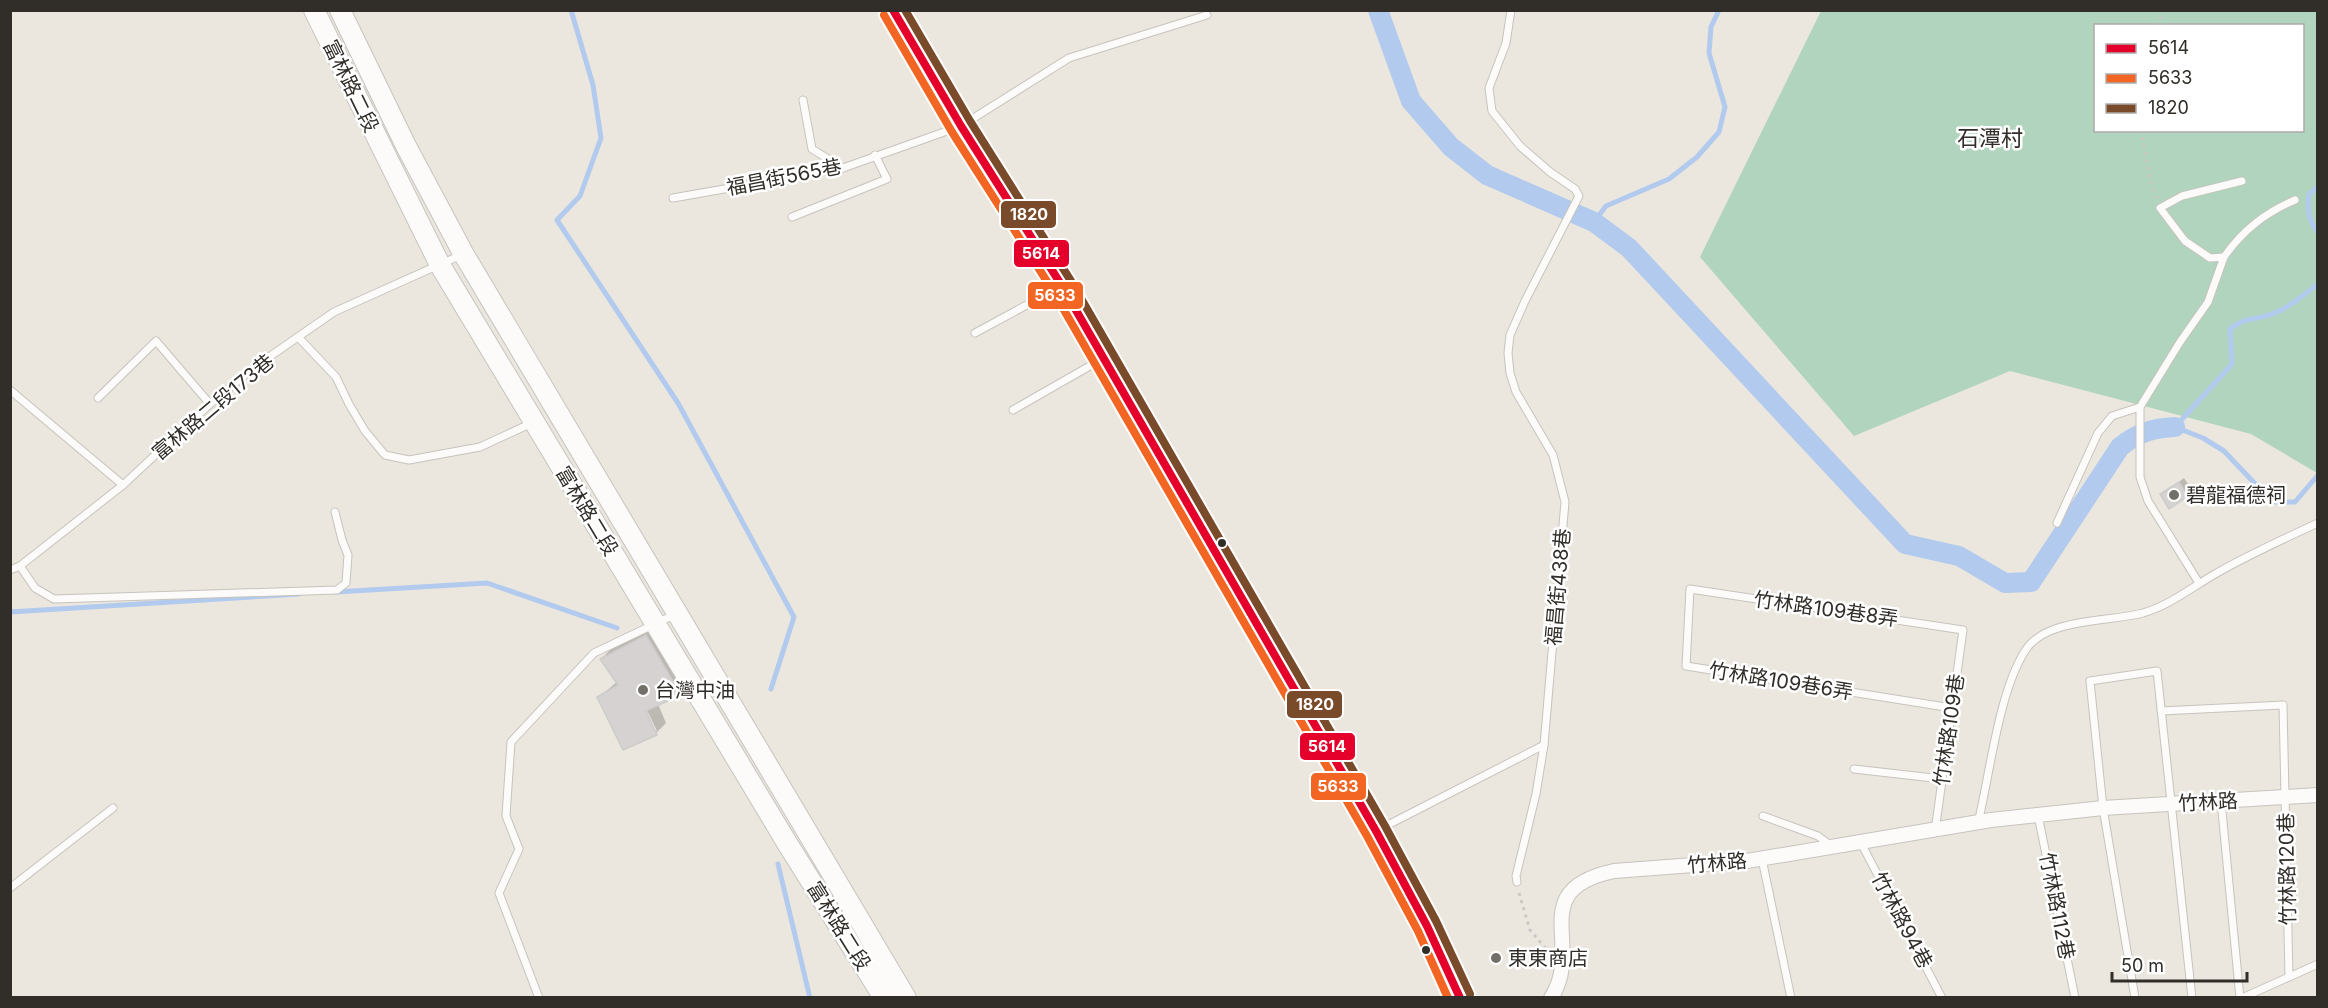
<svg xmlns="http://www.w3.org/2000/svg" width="2328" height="1008" font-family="Inter,'Noto Sans TC',sans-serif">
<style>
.forest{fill:#b0d4bd;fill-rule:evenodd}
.shadow{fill:#0003;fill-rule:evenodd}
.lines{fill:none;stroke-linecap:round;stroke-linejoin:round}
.stream{stroke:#b1caed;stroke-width:5}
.canal{stroke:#b1caed;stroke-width:20}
.building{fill:#d5d2d1;stroke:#cdcccb;stroke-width:1.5}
.lane-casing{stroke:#c7c3bd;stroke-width:9}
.street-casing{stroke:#c7c3bd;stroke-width:16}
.secondary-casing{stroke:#c7c3bd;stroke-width:22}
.path{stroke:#cac8c5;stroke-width:3;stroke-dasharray:3 4.5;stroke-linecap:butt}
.lane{stroke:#fcfbfa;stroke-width:7}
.street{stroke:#fcfbfa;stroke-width:14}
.secondary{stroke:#fcfbfa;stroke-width:20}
.bus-1-casing{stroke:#fff;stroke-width:12}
.bus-2-casing{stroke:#fff;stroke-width:12}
.bus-3-casing{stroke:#fff;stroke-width:12}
.bus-1{stroke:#e4002b;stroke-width:8}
.bus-2{stroke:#f26522;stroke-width:8}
.bus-3{stroke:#7a4b2a;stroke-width:8}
.poi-dot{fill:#726e68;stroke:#fff;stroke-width:2}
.bus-dot{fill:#312d28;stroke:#fff;stroke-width:2}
.labels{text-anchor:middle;stroke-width:5;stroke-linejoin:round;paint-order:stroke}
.street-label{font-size:20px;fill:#312d28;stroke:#fff}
.poi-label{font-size:20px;fill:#312d28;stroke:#fff;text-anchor:start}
.quarter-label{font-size:22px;fill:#312d28;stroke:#fff}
.line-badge{stroke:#fff;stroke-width:2}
.badge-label{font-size:16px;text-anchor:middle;font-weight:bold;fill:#fff}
</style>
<rect width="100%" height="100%" fill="#ebe7df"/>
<path class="forest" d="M1821,11H2317V473L2251,434L2010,371L1854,436L1700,257ZM2096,26H2302V130H2096Z"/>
<g class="shadow">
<path d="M2184,478L2192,490L2170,507L2162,495Z"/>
<path d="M656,625L690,683L680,693L658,704L666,723L656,733L599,697L617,682L601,659L612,648ZM644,704L657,731H653L642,705Z"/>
</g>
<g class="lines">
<g class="stream">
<path d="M571,10L593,85L601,138L580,196L557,220L678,403L794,617L771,689"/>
<path d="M2318,187L2309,194C2307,209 2308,220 2318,233"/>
<path d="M1594,222L1606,206L1669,179L1697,157L1719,132L1725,107L1709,53L1711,27L1719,10"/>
<path d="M2318,284C2303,295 2287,310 2269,315C2252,321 2247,316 2230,329L2232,364L2175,427L2203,438L2224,451L2260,489L2275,502H2295L2318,475"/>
<path d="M336,592L487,583L617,628"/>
<path d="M10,612L299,594"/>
<path d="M778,864L810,998"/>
</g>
<path class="canal" d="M1378,10L1411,101L1451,147L1487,175L1594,222L1629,248L1905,544L1959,556L2005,583L2031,582L2120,447C2137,433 2153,428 2175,427"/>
</g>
<g class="building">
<path d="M2179,482L2188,496L2169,509L2160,494Z"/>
<path d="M646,635L681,695L646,711L657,735L623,750L597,697L618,685L600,659Z"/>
</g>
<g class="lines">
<g class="lane-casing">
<g id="lane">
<path d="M803,100L812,149L843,168"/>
<path d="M673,198L843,168L961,126L1069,58L1207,15"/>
<path d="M792,217L887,179L875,155"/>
<path d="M2224,257C2243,230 2265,213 2295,200"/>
<path d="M975,333L1060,287"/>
<path d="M299,338L336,377L349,404L365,431L385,455L409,460L480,447L532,423"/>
<path d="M10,390L123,485"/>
<path d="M98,398L156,341L210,404"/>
<path d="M1013,410L1102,359"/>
<path d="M2057,523L2098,433L2112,416L2140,407"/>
<path d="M20,566L35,588L54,599L337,590L346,583L348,555L342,540L335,512"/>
<path d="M10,570L20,566L123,485L210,404L256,366L334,312L461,255"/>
<path d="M2199,583L2148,501L2140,477V407L2180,342L2208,302L2224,257L2210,258L2185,241L2160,208L2182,196L2242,181"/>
<path d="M2161,711L2283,705L2289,977"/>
<path d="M1854,769L1942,779"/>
<path d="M2221,801L2240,998"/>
<path d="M2038,815L2075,998"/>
<path d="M1763,816L1818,836L1830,845"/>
<path d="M1978,823C1990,774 1999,688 2027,648C2049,618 2109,622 2143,613C2170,605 2191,588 2215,574C2248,555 2283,539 2318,523"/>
<path d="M1378,830L1544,745L1565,502L1553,455L1516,392L1510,373L1508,353L1510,335L1525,301L1579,196L1575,189L1550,172L1520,146L1492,111L1489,88L1506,43L1511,10"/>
<path d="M1935,831L1963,630L1690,589L1686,666L1952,708"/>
<path d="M1861,843L1942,998"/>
<path d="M1762,859L1791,998"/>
<path d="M1517,882L1516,876L1536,794L1544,745"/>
<path d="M10,888L113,808"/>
<path d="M539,998L499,893L519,849L506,816L511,742L594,653L676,614"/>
<path d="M2135,998L2103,808L2090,681L2157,671L2192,998"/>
<path d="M2242,998L2318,964"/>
</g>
</g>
<g class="street-casing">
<path id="street" d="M1551,998C1585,946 1524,890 1614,871L1747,861L1991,820L2103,808L2318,795"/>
</g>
<g class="secondary-casing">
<g id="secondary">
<path d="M314,10L440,265L787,843L884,998"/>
<path d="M340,10L406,146L463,253L906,998"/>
<path d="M893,10L961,126L1062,286L1376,831L1427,926L1460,998"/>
</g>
</g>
<g class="path">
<path d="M2158,26L2163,10"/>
<path d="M2141,130L2150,179L2156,198"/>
<path d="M1519,893L1530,930L1547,950"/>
</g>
<use href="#lane" class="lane"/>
<use href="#street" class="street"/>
<use href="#secondary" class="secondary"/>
<g class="bus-1-casing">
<path id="bus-1" d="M893,10L961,126L1062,286L1376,831L1427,926L1460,998"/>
</g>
<g class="bus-2-casing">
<path id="bus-2" d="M884,15L952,132L1053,291L1367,836L1418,931L1448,998"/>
</g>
<g class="bus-3-casing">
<path id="bus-3" d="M905,10L970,121L1071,281L1385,826L1436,921L1470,994"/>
</g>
<use href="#bus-1" class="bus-1"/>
<use href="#bus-2" class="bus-2"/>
<use href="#bus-3" class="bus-3"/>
</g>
<g class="poi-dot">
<circle cx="2174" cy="495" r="6"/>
<circle cx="643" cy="690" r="6"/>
<circle cx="1496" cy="958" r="6"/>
</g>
<g class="bus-dot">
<circle cx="1222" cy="543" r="5"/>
<circle cx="1426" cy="950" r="5"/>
</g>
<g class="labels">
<g class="street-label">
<text transform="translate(351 86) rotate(64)" y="7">富林路二段</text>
<text transform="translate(784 177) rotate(-11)" y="7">福昌街565巷</text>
<text transform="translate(213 407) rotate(-40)" y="7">富林路二段173巷</text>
<text transform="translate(587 511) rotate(59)" y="7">富林路二段</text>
<text transform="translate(1558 587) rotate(-85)" y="7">福昌街438巷</text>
<text transform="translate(1826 609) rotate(8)" y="7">竹林路109巷8弄</text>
<text transform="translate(1781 681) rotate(9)" y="7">竹林路109巷6弄</text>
<text transform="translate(1949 730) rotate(-82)" y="7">竹林路109巷</text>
<text transform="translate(2208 802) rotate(-3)" y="7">竹林路</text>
<text transform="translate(1717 863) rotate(-5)" y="7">竹林路</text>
<text transform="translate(2287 869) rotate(-91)" y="7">竹林路120巷</text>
<text transform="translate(2057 906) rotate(79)" y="7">竹林路112巷</text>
<text transform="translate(1902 920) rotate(62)" y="7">竹林路94巷</text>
<text transform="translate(839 926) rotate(58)" y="7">富林路二段</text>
</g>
<g class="poi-label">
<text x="2186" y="502">碧龍福德祠</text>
<text x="655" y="697">台灣中油</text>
<text x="1508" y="965">東東商店</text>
</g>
<g class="quarter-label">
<text x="1990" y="146">石潭村</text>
</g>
</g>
<g class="line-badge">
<rect x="1000" y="200" width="57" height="29" rx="6" fill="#7a4b2a"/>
<rect x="1013" y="239" width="57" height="29" rx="6" fill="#e4002b"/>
<rect x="1027" y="281" width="57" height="29" rx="6" fill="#f26522"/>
<rect x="1286" y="690" width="57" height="29" rx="6" fill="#7a4b2a"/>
<rect x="1299" y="732" width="57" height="29" rx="6" fill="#e4002b"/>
<rect x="1310" y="772" width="57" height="29" rx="6" fill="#f26522"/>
</g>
<g class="badge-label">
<text x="1029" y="220">1820</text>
<text x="1041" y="259">5614</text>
<text x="1055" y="301">5633</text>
<text x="1315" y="710">1820</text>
<text x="1327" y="752">5614</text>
<text x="1338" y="792">5633</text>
</g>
<rect width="2328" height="1008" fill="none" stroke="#312d28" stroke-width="24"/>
<rect x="2094" y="24" width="210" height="108" fill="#ffffff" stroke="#adaba9" stroke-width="1.5"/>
<rect x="2106" y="44" width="30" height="9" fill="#e4002b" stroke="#adaba9" stroke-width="1.5"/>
<text x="2148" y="54" font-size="18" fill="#312d28">5614</text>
<rect x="2106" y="74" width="30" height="9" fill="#f26522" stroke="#adaba9" stroke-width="1.5"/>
<text x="2148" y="84" font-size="18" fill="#312d28">5633</text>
<rect x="2106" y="104" width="30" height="9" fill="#7a4b2a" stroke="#adaba9" stroke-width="1.5"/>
<text x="2148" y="114" font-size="18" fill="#312d28">1820</text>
<path d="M2112 972v9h135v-9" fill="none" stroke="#312d28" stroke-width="3"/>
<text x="2121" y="972" font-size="18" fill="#312d28" stroke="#ffffff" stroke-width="4.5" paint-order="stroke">50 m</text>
</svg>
